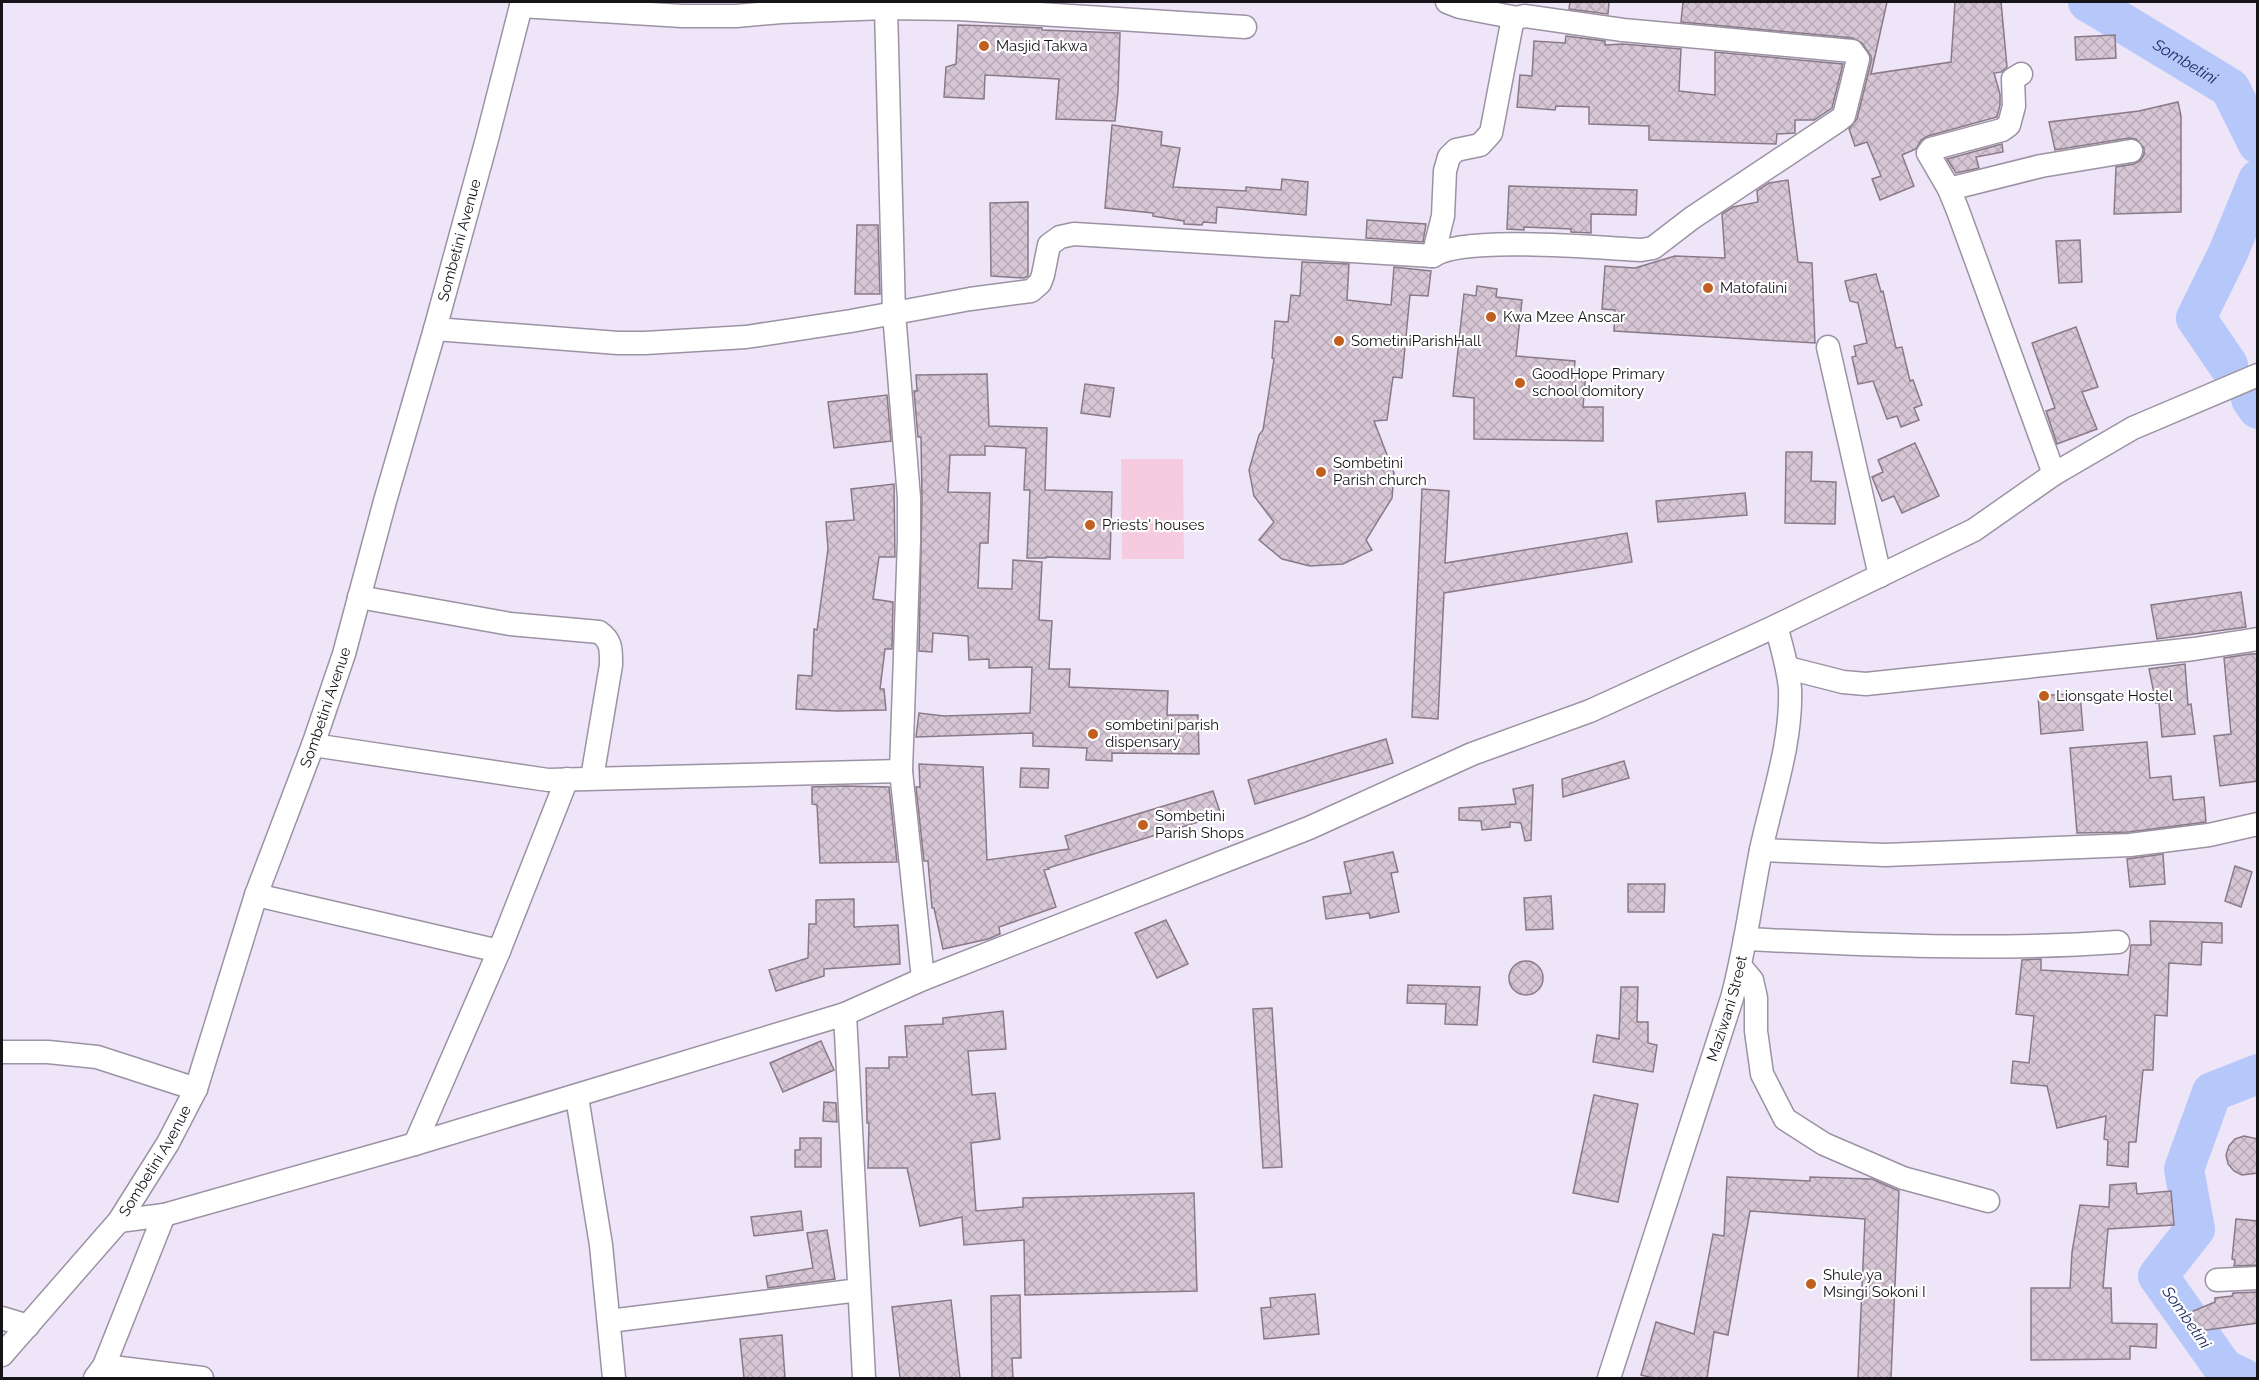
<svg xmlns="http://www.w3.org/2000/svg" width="2259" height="1380" font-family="Raleway,sans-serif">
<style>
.garden{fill:#f7cbdf}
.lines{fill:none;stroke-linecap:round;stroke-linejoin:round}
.river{stroke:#b6c8f9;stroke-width:40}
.building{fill:url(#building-cross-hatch);stroke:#8a7a88;stroke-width:1.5}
.minor-casing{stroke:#9b92a3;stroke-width:25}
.minor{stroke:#fff;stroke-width:22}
.poi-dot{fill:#c05f1f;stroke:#fff;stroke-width:2}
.labels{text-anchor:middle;stroke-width:4.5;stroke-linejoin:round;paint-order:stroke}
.poi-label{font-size:15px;fill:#161319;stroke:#fff;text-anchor:start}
.street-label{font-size:15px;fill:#161319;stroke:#fff}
.water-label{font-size:16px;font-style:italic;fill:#202f69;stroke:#fff}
</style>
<defs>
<pattern id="building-cross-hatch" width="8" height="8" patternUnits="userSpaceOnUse" patternTransform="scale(1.5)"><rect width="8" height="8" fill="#d7c6d5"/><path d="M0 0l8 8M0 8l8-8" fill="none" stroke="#b8a9b6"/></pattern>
</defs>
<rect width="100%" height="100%" fill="#efe5f9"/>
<path class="garden" d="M1121,459H1183L1184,559H1122Z"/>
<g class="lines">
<g class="river">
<path id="s1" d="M2088,2L2230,88L2258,144"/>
<path d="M2228,365L2196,318L2228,253L2258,180"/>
<path d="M2251,399L2258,409"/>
<path d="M2243,1378L2224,1369L2158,1276L2195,1229L2184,1169L2212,1092L2258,1074"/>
</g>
</g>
<g class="building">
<path d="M1570,2H1609L1608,14L1569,9Z"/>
<path d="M1683,2H1887L1871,74L1951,62L1955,2H2001L2007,67L2001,72L1994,73L2000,94V105L1997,117L1928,136L1921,140L1916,149L1902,155L1914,186L1880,200L1872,179L1881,176L1867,142L1855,146L1849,129L1857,119L1871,62V56L1862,43L1853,38L1681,22Z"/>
<path d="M958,25L1024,27L1042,28V30L1120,33L1118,92L1115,121L1056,119L1059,79L985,75L984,99L944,97L946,67L956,64Z"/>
<path d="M2115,35L2116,58L2076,60L2075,37Z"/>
<path d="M1566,36L1605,41V45L1623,44L1681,49L1679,91L1715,95V52L1843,64L1832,108L1814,120H1795V133L1777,134L1776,144L1649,140V126L1589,124V107L1556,106L1555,110L1517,107L1520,75L1532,76L1534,41L1565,43Z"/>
<path d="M2178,102L2181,116V212L2114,214L2116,167L2134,164L2140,161L2144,155V148L2136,139L2129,138L2055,150L2049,122L2139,111Z"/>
<path d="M1112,125L1162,132L1161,145L1180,148L1173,187L1246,191V187L1281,190L1282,179L1308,182L1306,215L1217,207L1216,223L1203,222L1202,225L1184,224V221L1153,216V213L1105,208Z"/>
<path d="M2002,144L2003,152L1976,157L1979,168L1956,173L1947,159Z"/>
<path d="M1788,180L1798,262L1812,263L1815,343L1614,331L1615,310L1602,309L1605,266L1635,268L1675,256L1725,258L1722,214L1733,207L1758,202L1757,191L1769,183Z"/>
<path d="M1509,186L1637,190L1636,215L1591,214V233L1571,232V229L1524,227V230L1507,229Z"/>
<path d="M1028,202V276L1024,278L991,276L990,203Z"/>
<path d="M1367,220L1426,224L1423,242L1366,238Z"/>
<path d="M857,225H878L880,294H855Z"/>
<path d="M2080,240L2082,282L2059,283L2056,241Z"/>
<path d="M1302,262L1349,264L1347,300L1391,305L1394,267L1431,271L1428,296L1410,295L1402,378L1393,377L1387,420L1374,421L1394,473L1392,498L1366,540L1372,550L1343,564L1310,566L1282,559L1259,540L1274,522L1254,496L1249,470L1259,435L1263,430L1274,359L1272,358L1275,321L1288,322L1291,295L1300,296Z"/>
<path d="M1876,274L1881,292L1883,291L1896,348L1902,347L1910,381L1913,380L1922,405L1914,408L1919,420L1901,427L1897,416L1887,419L1873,381L1858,384L1852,357L1856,356L1854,346L1867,343L1858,303L1850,301L1845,281Z"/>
<path d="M1477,286L1497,289L1496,297L1522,300L1516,356L1575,361L1574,371L1586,372L1583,407H1603V441L1474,439V398L1453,396L1464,294L1476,296Z"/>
<path d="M2076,327L2098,387L2082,392L2097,429L2057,444L2046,411L2055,408L2032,343Z"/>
<path d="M987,374L989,426L1047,428L1045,490L1112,492L1110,559L1046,557V558H1027L1030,490H1024L1026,448L985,446V455H950L948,492L990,493L988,543H980L978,588L1012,589L1013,560L1042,562L1039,620L1052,621L1049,669H1070L1069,687L1168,691L1167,715H1198L1199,754L1112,753V761L1086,760L1087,748L1033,746V733L916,737L919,713L944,716L1030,713L1032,667L989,668V659L969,660L968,636L933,633L932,652L919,651L922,498L921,437H918L914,391H917L916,375Z"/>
<path d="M1085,384L1114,388L1110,417L1081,413Z"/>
<path d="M887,395L891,441L834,448L828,402Z"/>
<path d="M1915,443L1939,496L1902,513L1894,496L1882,501L1872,477L1883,472L1878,460Z"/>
<path d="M1786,452H1812L1811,481L1836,482L1835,524L1785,523Z"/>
<path d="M894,484L895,557H879L873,599L893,602L892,649H885L880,689H884L886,710L837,711L796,709L798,675L812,676L814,629L817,630L828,549L826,522L854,520L851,489Z"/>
<path d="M1422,489L1449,491L1445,563L1627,533L1632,562L1444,593L1438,719L1412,717Z"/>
<path d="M1745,493L1747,515L1658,522L1656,501Z"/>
<path d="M2241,592L2246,627L2157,639L2151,605Z"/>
<path d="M2250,654H2258V781L2220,786L2214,736L2231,734L2224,658Z"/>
<path d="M2185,664L2188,705L2191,704L2195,734L2162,737L2159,703H2156L2149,669Z"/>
<path d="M2080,693L2083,730L2041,734L2038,696Z"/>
<path d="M1386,739L1393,763L1255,804L1248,780Z"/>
<path d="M2147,742L2150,778L2171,776L2173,800L2204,797L2206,822L2129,832L2077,833L2070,748Z"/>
<path d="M1624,761L1629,778L1563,797L1562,779Z"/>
<path d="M919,764L983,767L987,860L1069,849L1065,836L1213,791L1221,815L1048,868L1049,869L1044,870L1056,907L999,927L1000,934L988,939L943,949L934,908H932L928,861H924L916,787H920Z"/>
<path d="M1021,768L1049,769L1048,788L1020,787Z"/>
<path d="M1533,785L1531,840L1525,841L1521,823L1510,822V827L1482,830L1481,821L1459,820V808L1516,804L1513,789Z"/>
<path d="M845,786L889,787L897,862L820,863L817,805L812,804V787Z"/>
<path d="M1393,852L1398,872L1391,873L1399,912L1370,918L1369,913L1326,919L1323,897L1351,893L1344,862Z"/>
<path d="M2163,854L2165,884L2130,887L2127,859Z"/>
<path d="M2235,866L2252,872L2241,907L2225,901Z"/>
<path d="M1628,884H1665L1664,912H1628Z"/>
<path d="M1551,896L1553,929L1526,930L1524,898Z"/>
<path d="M854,899V927L898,925L900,964L824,969V976L776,991L769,970L808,958L809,924H816V900Z"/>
<path d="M1166,920L1188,964L1157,978L1135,933Z"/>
<path d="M2150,921L2222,923V943L2202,942L2201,965L2169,963L2167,1016L2155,1015L2153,1070H2143L2136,1142H2129L2128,1167L2107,1165L2108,1140L2104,1139L2106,1116L2057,1128L2047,1086L2011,1083L2013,1061L2029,1063L2034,1016L2016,1014L2022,960L2041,959V970L2128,975L2131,945H2151Z"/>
<circle cx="1526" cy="978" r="17"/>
<path d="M1408,985L1480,987L1477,1025L1445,1024L1446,1004L1407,1003Z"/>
<path d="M1621,987H1638L1637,1022H1648V1043L1657,1045L1653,1072L1593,1062L1597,1035L1619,1039Z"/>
<path d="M1272,1008L1282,1167L1263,1168L1253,1009Z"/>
<path d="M1003,1011L1006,1049L968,1051L972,1095L995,1093L1000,1139L971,1143L976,1211L1023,1207V1198L1194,1193L1197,1291L1025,1295L1024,1240L964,1245L962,1217L920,1226L907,1168H868L869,1123H867L866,1068H889V1057H907L905,1026L943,1024V1018Z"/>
<path d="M821,1041L834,1070L783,1092L770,1063Z"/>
<path d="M1594,1095L1638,1104L1618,1202L1573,1193Z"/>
<path d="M824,1102L836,1103L837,1122L823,1121Z"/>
<path d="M2244,1136L2258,1139V1173L2242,1175L2234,1171L2228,1164L2226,1155L2229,1146L2235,1139Z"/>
<path d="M800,1138H821V1167H795V1150H800Z"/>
<path d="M1727,1177L1810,1181V1177L1872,1179L1899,1191L1891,1378H1858L1865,1219L1750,1211L1728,1335L1714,1332L1707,1378H1653L1641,1375L1656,1322L1694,1334L1713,1234L1724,1236Z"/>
<path d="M2136,1183L2137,1194L2171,1191L2174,1225L2108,1229L2103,1288H2111L2112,1323L2157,1324L2156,1348L2130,1346V1359L2031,1360V1288H2070L2072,1252L2080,1205L2109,1207L2110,1185Z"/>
<path d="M801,1211L803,1230L754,1236L751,1217Z"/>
<path d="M2236,1219L2258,1221V1265L2234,1266L2235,1260L2232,1259Z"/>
<path d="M827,1230L835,1279L768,1288L766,1276L813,1268L807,1233Z"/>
<path d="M2258,1292V1323L2192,1332L2184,1315L2215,1302V1298L2232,1296L2233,1293Z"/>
<path d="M1315,1294L1319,1334L1264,1339L1261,1308L1271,1307L1270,1298Z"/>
<path d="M1020,1295L1021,1358H1012L1013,1378H992L991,1296Z"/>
<path d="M951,1300L960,1378H900L892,1307Z"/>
<path d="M782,1335L785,1378H744L740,1339Z"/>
</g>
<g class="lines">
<g class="minor-casing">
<g id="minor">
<path d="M521,6L682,16H736L781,12L886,8L959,9L1245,27"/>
<path d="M886,8L894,313L909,498V540L901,771L923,979"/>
<path d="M2021,74L2013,79L2014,106L2009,125L2002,130L1931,149L1928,153L1949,189L1958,211L2054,474"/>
<path d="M1949,189L2041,166L2131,151"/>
<path d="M1433,256L1443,216L1445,171L1449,157L1456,150L1480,145L1491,133L1512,23L1517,18"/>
<path d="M435,329L618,343H645L746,337L851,321L970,299L1031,291L1040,283L1043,275L1049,245L1060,237L1074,234L1433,256C1463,235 1599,248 1641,250L1653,248L1692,218L1839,120L1844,116L1858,59L1852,51L1623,30L1524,16L1517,18L1460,7L1447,2"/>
<path d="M1828,347L1880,576"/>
<path d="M359,597L510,624L599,632C612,641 611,650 611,665L592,778"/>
<path d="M1788,668L1843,682L1866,684L2194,649L2258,639"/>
<path d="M313,745L548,780L901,771"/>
<path d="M1761,850L1885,855L2130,845L2209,835L2258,824"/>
<path d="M256,895L499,951"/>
<path d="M1745,939C1869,945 1994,951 2118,942"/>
<path d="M1741,967L1752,980L1756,998V1031L1762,1074L1785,1119L1824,1144L1903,1178L1988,1201"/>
<path d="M845,1014L864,1378"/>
<path d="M2,1052H48L97,1057L196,1089"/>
<path d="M577,1097L601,1245L614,1378"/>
<path d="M415,1144L499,951L567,779"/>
<path d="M119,1221L164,1215L415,1144L845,1014L923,979L1309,828L1472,754L1590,711L1776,626L1974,530L2054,474L2133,428L2258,375"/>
<path d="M2217,1280L2258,1278"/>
<path d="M2,1318L28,1326"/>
<path d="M609,1321L859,1290"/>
<path id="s2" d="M2,1355L119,1221L168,1143L196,1089L256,895L313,745L344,654L385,501L435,329L487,139L522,2"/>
<path d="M104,1366L202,1378"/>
<path d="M95,1378L104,1366L164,1215"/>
<path id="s3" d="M1609,1378L1732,998C1745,950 1751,900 1761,850C1772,798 1792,743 1790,689C1788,667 1782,647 1776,626"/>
</g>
</g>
<use href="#minor" class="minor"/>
</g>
<g class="poi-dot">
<circle cx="984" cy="46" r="6"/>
<circle cx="1708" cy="288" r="6"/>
<circle cx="1491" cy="317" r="6"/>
<circle cx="1339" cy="341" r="6"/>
<circle cx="1520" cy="383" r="6"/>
<circle cx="1321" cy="472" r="6"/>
<circle cx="1090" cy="525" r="6"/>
<circle cx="2044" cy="696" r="6"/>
<circle cx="1093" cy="734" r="6"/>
<circle cx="1143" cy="825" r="6"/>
<circle cx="1811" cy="1284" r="6"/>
</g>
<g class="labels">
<g class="poi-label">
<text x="996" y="51">Masjid Takwa</text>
<text x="1720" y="293">Matofalini</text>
<text x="1503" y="322">Kwa Mzee Anscar</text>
<text x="1351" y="346">SometiniParishHall</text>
<text x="1532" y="379">GoodHope Primary<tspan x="1532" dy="17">school domitory</tspan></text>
<text x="1333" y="468">Sombetini<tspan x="1333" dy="17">Parish church</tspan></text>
<text x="1102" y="530">Priests' houses</text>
<text x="2056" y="701">Lionsgate Hostel</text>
<text x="1105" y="730">sombetini parish<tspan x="1105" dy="17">dispensary</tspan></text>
<text x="1155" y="821">Sombetini<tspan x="1155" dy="17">Parish Shops</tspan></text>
<text x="1823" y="1280">Shule ya<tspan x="1823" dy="17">Msingi Sokoni I</tspan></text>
</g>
<g class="street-label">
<text dy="5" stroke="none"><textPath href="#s2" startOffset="1220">Sombetini Avenue</textPath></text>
<text dy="5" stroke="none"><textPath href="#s2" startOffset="734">Sombetini Avenue</textPath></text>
<text dy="5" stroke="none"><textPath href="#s3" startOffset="388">Maziwani Street</textPath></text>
<text dy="5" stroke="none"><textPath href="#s2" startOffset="248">Sombetini Avenue</textPath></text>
</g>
<g class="water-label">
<text dy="6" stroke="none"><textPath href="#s1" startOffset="114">Sombetini</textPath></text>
<text transform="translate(2187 1317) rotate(55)" y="6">Sombetini</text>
</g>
</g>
<rect width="2259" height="1380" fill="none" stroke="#161319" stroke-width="6"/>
</svg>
